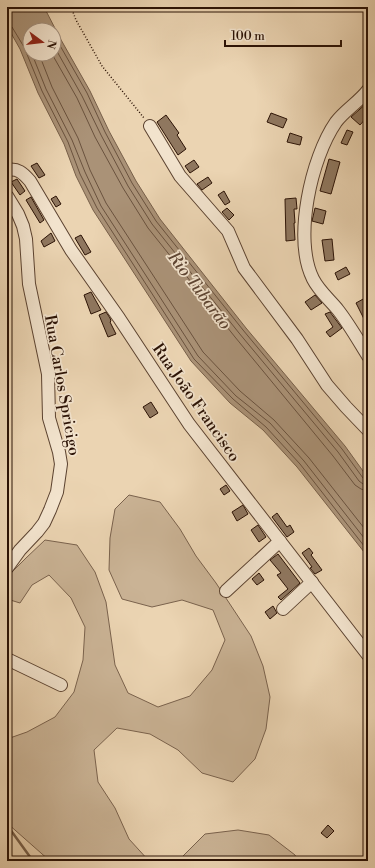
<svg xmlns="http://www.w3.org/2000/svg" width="375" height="868" font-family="'Libre Bodoni',serif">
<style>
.green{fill:#cab395;stroke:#7a624d}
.water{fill:#aa9277;stroke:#775f49;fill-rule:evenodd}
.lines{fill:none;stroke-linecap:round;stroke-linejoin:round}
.shore{stroke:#6a523e;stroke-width:1}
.stream{stroke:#775f49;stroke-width:2.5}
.building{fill:#8f775f;stroke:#2b1205}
.minor-casing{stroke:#5b4230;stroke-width:14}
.path{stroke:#2b1205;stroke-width:1.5;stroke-dasharray:1 2;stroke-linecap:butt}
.minor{stroke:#f2e3cd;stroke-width:12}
.labels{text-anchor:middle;stroke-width:3.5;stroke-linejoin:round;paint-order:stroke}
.street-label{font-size:16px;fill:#2b1205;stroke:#f2e3cd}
.water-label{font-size:17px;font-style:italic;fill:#5e4533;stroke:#f2e3cd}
</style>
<rect width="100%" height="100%" fill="#ebd4b2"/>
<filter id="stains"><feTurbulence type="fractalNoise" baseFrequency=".005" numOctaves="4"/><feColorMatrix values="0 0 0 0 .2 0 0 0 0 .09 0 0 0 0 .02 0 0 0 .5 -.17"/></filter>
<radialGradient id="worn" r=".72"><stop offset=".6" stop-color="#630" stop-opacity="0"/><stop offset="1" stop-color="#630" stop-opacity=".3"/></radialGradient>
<g class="green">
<path d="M129,495L160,502L180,529L196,556L216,583L251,636L263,666L270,697L266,729L255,759L233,782L202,773L178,750L150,734L117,728L94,750L98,782L115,808L129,839L149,861H50L7,823V739L27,732L55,717L74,692L83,660L85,627L71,598L49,575L32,585L20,603L7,599V577L26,558L45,540L77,545L95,572L106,602L115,665L128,693L158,707L190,696L212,670L225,640L213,610L182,600L152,607L122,599L109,570L110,538L115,509Z"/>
<path d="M238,830L269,835L295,855L298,861H160L182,857L205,834Z"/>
</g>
<path class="water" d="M7,7H44L60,38L90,91L109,131L136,181L160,219L246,328L345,446L368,478V557L297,467L263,430L230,403L191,361L93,210L76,176L64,144L38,93L20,49L7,26ZM30,30H54V54H30Z"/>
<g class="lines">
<g class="shore">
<path d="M7,25L12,27L24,47L42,91L68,142L80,174L97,208L194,359L233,399L266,427L300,464L368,551"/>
<path d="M54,35L87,93L105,132L132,183L156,221L243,330L342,449L363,478L368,480"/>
<path d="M54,46L82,96L101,135L128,186L152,224L239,333L338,452L359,481L363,484L368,485"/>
<path d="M32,54L46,89L72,140L85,172L101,206L198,356L236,396L270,423L304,461L368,543"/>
<path d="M39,54L52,87L78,138L90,170L106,203L203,352L240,391L274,420L309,458L368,533"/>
<path d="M52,54L77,98L95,137L123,188L148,228L235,337L333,456L355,485L361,489L368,491"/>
</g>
<path class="stream" d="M7,825L33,861"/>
</g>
<g class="building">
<path d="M368,102V116L360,125L351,117Z"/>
<path d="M271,113L287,119L283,128L267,122Z"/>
<path d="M166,115L179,133L177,135L186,149L178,155L157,122Z"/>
<path d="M347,130L353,132L347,145L341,143Z"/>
<path d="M290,133L302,137L300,145L287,142Z"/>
<path d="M329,159L340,162L331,194L320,191Z"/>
<path d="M194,160L199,167L190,173L185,166Z"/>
<path d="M37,163L45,175L39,178L31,166Z"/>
<path d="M208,177L212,183L202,190L197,184Z"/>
<path d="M17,179L25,191L20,195L11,182Z"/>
<path d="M224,191L230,202L225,205L218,195Z"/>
<path d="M56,196L61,204L56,207L51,199Z"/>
<path d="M31,197L44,220L40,223L26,200Z"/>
<path d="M296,198L297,209H294L295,223H294L295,240L286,241L285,199Z"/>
<path d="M227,208L234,215L229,220L222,212Z"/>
<path d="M315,208L326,211L323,224L312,221Z"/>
<path d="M51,233L55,241L44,247L41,241Z"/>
<path d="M81,235L91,252L85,255L75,238Z"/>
<path d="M332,239L334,260L325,261L322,240Z"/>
<path d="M346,267L350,274L338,280L335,273Z"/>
<path d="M91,292L101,310L91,314L84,295Z"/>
<path d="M315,295L322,303L311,310L305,302Z"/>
<path d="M365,298L368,305V327L356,303Z"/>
<path d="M106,312L110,318L111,321L110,322L116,334L108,337L99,315Z"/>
<path d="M330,312L342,328L330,337L326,332L333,327L325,314Z"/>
<path d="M151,402L158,413L150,418L143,407Z"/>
<path d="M226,485L230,491L224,495L220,489Z"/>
<path d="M243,505L248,514L237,521L232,512Z"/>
<path d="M277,513L287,527L290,525L294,532L287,537L272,517Z"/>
<path d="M258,525L266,537L259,542L251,530Z"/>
<path d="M309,548L313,553L311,555L322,570L315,574L310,568L312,567L302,553Z"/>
<path d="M278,554L300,583L281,600L278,597L288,589L277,575L281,573L270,560Z"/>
<path d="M259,573L264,580L257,585L252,579Z"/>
<path d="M273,606L277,613L270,619L265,612Z"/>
<path d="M328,825L334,831L327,838L321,833Z"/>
</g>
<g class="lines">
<g class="minor-casing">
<g id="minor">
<path d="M368,90C359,102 345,110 336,122C311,158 293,239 313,279C319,291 330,300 338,310C349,324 358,340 368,356"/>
<path d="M150,126L180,176L228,231L244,268L297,339L327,385L346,407L368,430"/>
<path d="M7,170C18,168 23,173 30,181L71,250L119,318L189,424L368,655"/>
<path d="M7,196L18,214L23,226L26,239L29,284L48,374L49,418L59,452L61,464L57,492L50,510L44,523L37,532L20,550L7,568"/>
<path d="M226,591L280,541"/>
<path d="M283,609L312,582"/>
<path d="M7,659L61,685"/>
</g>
</g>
<path class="path" d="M71,7L76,20L102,66L144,118"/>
<use href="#minor" class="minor"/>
</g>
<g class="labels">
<g class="street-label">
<text transform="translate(63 385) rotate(80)" y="6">Rua Carlos Spricigo</text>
<text transform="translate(197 402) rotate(55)" y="6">Rua João Francisco</text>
</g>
<g class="water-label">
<text transform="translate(200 290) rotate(53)" y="6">Rio Tubarão</text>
</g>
</g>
<rect width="375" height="868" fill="none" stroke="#ebd4b2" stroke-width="24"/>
<rect x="8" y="8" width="359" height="852" fill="none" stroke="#2b1205" stroke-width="2"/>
<rect x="12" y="12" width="351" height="844" fill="none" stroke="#2b1205"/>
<g transform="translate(42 42) rotate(105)"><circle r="19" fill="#f2e3cd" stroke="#a28f7d"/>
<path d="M0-3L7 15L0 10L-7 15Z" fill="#8f2418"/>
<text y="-6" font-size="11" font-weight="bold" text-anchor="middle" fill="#2b1205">N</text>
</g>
<path d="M225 40v6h116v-6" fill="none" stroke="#2b1205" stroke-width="2"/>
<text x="231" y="40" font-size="12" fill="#2b1205" stroke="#f2e3cd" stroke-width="3" paint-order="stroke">100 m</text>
<rect width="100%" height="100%" filter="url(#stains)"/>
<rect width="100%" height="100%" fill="url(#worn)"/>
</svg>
